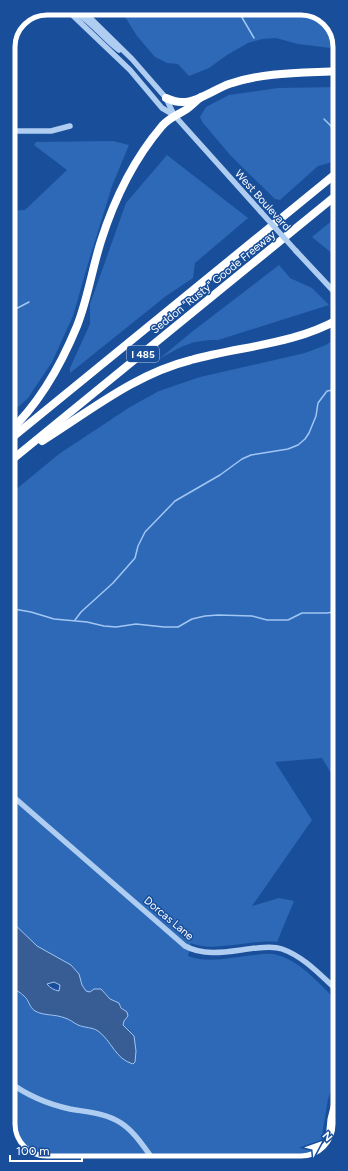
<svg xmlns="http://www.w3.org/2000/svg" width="348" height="1171" font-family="Figtree,sans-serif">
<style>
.green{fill:#2d69b7}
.water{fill:#375d94;stroke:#a2c6f3;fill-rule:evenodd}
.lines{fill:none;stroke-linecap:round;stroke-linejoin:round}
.stream{stroke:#a2c6f3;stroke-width:1.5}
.minor{stroke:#afccf1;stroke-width:5.5}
.major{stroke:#fafcff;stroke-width:7}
.highway{stroke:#fff;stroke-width:8}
.minor-bridge{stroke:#afccf1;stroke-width:5.5}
.labels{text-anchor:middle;stroke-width:3;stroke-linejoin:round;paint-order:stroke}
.shield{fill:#194f9a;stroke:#bacae1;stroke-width:1}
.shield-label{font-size:10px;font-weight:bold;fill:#fff}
.street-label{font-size:11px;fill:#fff;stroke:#194f9a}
.rim{fill:none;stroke:#fff;stroke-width:5}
</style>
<rect width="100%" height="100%" fill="#194f9a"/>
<g class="green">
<path d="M117,8H306L327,18L339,39V49L298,44L276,38L262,39L248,43L227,55L209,68L189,76L178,64L167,63L155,57L137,36L124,15Z"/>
<path d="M339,87V155L329,163L318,166L280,200L275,199L231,156L203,123L200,117L206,107L229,95L278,88Z"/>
<path d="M113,141L129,145L112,186L87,267L73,316L52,362L28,398L8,416V211L25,210L67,170L34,145L36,142Z"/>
<path d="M167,155L248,218L195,263L193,278L166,296L70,373V368L90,324V304L126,203Z"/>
<path d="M339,215V259L312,237Z"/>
<path d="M279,265L290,278L312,288L329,305L218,340C190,340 183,346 159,359L193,331Z"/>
<path d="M338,337L339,339L340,788L322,758L275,762L312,820L252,906L279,898L294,901L277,942C253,939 212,953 191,943L188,956C208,964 233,957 255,955C262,954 270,953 277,955C300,960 323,988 340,1004V1062L328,1099L323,1129L321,1146L317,1149L315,1159L309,1162L42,1163L21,1153L9,1132V986L25,997L31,1007L46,1014L65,1018L80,1025L96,1030L102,1034L111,1044L115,1051L130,1031L123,1025L124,1021L128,1016L119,1003L110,999L101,989L89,992L86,991L82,985L79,974L71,965L37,946L9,919L8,496L59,454L130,407L159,391L200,377L305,353L326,345Z"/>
</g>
<path class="water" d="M9,919L37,946L71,965L79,974L82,985L86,991L90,992L94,989H101L110,999L119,1003L121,1008L127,1012L128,1016L124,1021L123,1025L134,1036L136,1051L135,1062L133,1064C115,1059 112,1041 98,1031C92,1027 85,1028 78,1025C74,1023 69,1019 65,1018C55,1014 44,1016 35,1011C29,1007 29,1000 24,996C20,992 14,989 9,986ZM54,982L60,985L59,991C54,990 50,988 47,984Z"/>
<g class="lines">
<g class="stream">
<path d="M235,8L240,14L254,38"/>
<path d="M324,119L331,126L335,137L339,141"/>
<path d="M8,313L29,302"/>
<path d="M8,608L31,612L54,619L87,622L104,626L116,627L136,624L164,627H178L192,619L205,616L218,615L252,616L267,620H288L302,613H327L340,611"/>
<path d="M75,620L81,612L113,583L135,558L138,546L145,532L175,501L220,475L242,459L251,455L288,449L298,445L305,439L309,433L316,416L318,403L327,391L333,390L339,393"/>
</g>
<g class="minor">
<path d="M65,8L130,70L162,108L174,115L261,212"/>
<path d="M72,8L76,10L80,9"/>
<path d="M80,8L132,59L166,98L174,115"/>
<path d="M73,15L77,14C89,19 106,41 119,50"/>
<path d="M8,131H51L70,126"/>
<path d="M8,158L13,150L14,132"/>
<path d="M296,251L339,297"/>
<path d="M9,793L185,946C207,958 234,950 257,948C265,947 274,946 282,949C305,957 322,977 340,993"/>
<path d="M9,1082C28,1096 47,1104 70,1109C87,1112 106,1113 121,1123C135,1132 145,1149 155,1162"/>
</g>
<path class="major" d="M328,1151L331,1119L340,1083"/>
<g class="highway">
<path d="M166,98C171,100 175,102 181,102C196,103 215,89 229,84C264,72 303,73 339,71"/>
<path d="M8,433C39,404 61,365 77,326C88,298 92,269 101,241C114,200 134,159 162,126C170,117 178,115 187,109C192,105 196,101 201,97"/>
<path d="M8,441L339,171"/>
<path d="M42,441C90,411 135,374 191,360C241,346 293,345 339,319"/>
<path d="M8,463L339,193"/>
</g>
<path class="minor-bridge" d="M261,212L296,251"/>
</g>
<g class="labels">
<rect class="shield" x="127" y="346" width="32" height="16" rx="3"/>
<g class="shield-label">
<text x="143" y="358">I 485</text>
</g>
<g class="street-label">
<text transform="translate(263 200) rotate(48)" y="4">West Boulevard</text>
<text transform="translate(213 282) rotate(-39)" y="4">Seddon "Rusty" Goode Freeway</text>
<text transform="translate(169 918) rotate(40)" y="4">Dorcas Lane</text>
</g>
</g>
<path d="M0 0H348V1171H0ZM47 15H301A32 32 0 0 1 333 47V1124A32 32 0 0 1 301 1156H47A32 32 0 0 1 15 1124V47A32 32 0 0 1 47 15Z" fill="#194f9a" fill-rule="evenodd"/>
<path class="rim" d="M47 15H301A32 32 0 0 1 333 47V1124A32 32 0 0 1 301 1156H47A32 32 0 0 1 15 1124V47A32 32 0 0 1 47 15Z"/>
<g transform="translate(320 1143) rotate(49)" stroke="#194f9a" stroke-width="3" paint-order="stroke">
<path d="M0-3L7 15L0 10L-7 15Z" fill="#ffffff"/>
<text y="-6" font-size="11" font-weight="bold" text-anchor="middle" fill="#ffffff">N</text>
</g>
<path d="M10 1155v6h72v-6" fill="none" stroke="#ffffff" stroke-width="2"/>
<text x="16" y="1155" font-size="12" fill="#ffffff" stroke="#194f9a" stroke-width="3" paint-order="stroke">100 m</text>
</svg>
